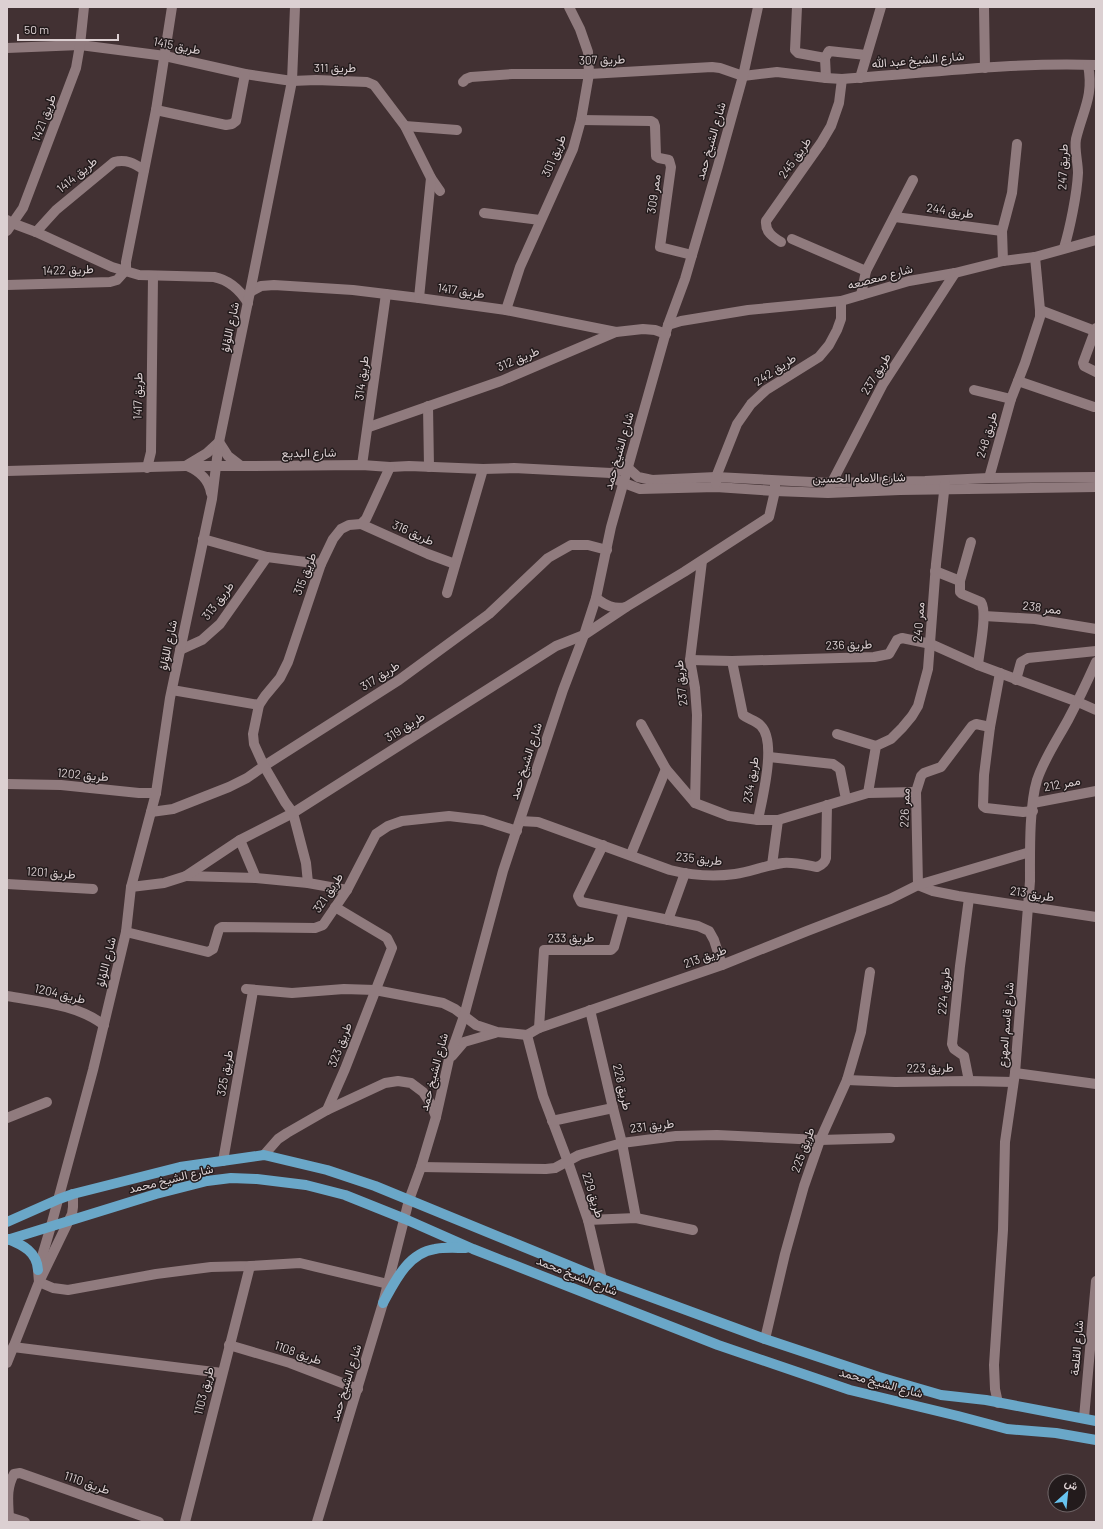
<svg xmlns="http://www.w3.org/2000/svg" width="1103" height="1529" font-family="Barlow,Vazirmatn,sans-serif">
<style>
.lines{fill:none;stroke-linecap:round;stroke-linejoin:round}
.minor{stroke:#907b7e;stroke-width:10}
.major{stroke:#6aa7c8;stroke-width:10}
.labels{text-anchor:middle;stroke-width:3;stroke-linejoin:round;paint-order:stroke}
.street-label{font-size:12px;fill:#dcd0d2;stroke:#231b1c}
</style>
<rect width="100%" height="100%" fill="#423133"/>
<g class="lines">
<g class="minor">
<path d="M797,7L795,50L798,53L825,58"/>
<path d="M984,7L985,68"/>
<path d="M7,48L80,45L165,56L245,74L292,81L316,80L367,82L374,85L405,126L431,178L440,191"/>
<path d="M826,78L825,58L829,51L866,55"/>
<path d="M860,78L881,7"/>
<path d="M463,82L466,79L471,77L512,74H589L712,67L720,68L743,76L777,72L826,78L842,79C927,73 1011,62 1096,65"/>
<path d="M156,110L226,125L232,124L236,121L245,74"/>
<path d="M581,120L651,121L654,123L655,126L656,156L659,158L669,160L671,167L660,247L692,255"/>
<path d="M405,126L457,130"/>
<path d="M484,213L540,220"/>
<path d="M895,217L1002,231"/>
<path d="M7,220L12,223L36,232L112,267L139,275L214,277C229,280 240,290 248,303"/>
<path d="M7,231L23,208L76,68L80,45L84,7"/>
<path d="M36,232L56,210L114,162C126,159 134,163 144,170"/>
<path d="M792,239L866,271"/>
<path d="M781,242C773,237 765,232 766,221L821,143L831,126L839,103L842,79"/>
<path d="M1064,248C1070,228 1077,194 1078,173C1078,162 1074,149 1076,139C1083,110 1094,96 1088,65"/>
<path d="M1003,261L1002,231L1012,193L1017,144"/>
<path d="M7,285L110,282L117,280L126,270V262L156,110L172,7"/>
<path d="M250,292L261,286L274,285L353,290L419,298L506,310L616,332L643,329L655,330L666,334"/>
<path d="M861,295L866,271L913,180"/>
<path d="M419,298L431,178"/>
<path d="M506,310L520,267L573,149L581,120L589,74L588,52L580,29L569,7"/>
<path d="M1040,310L1095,331"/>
<path d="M668,325L681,321L748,310L841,301L909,281L955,273L1003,261L1035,257L1096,240"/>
<path d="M1096,328L1083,363L1084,366L1096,372"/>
<path d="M1018,381L1094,407"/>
<path d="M974,390L1011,399"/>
<path d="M428,406L429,467"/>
<path d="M369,427L501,381L616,332"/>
<path d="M187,465L207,453L219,442L228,456L241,466"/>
<path d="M362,465L386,294"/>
<path d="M187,466C199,471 209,480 211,493"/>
<path d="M147,468L151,452L153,276"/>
<path d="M628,468L638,477L652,480L716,477L831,483L925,481L989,478L1096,477"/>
<path d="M7,471L185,466H241L362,465L390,467L409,466L483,469L514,468L611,473L628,468"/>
<path d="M611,473L617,480L624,483L640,489L716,487L775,491L828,493L900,490L1096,487"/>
<path d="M989,478L1011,399L1025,363L1040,317V310L1035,257"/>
<path d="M716,484V477L737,424L751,404L766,390L819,357L829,345L837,330L841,319V301"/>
<path d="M829,488L883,384L955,273"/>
<path d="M361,524L428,554L455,564"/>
<path d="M203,539L267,557"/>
<path d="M935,571L960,581V592L962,594L981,602C988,612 979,652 978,665"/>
<path d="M960,581L971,542"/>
<path d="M447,593L483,469"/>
<path d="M596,598C605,605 614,610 626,607"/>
<path d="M984,616L1035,619L1096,629"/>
<path d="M180,650L202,640L220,624L267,557L321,564"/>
<path d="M690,660L732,661L874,657L889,654L897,640L902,638L931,644L978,665L1078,702L1096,710"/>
<path d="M732,661L743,715C748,719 757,721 761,726C777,742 762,799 758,820"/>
<path d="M1000,673L990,727L984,775L983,806L986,808L1023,812L1033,811"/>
<path d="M1016,680L1021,662L1028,658L1096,651"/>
<path d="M172,690L259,705"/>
<path d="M641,724L666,769L695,803L729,816L758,820H778L868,793L916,792"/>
<path d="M837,734L876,746"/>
<path d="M769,757L833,764L840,769L846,799"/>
<path d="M7,784L61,785L139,793H156"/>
<path d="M868,793L876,746L891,739L902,728L912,716L918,706L928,669L936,564L945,483"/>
<path d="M695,803L697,715L695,688L690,660L702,561"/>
<path d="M1033,803L1096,791"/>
<path d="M151,812L173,809L229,787L247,778L264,766L399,680L489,614L548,558L571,545H588L607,550"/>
<path d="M520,821L538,822L670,870C690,875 714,877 735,874C751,872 766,865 783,863C794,862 806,865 817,867C822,865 825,863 826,858L827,805"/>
<path d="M240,840L256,878"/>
<path d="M603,845L578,896L581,902L698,926L709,931L714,940L722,965"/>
<path d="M631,854L666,769"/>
<path d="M772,865L778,820"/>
<path d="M186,876L256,878L308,883L347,890"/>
<path d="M308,883L306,863L293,813L285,802L264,766L254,744L253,734L259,705L265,696L280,678L288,662L321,564L333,539L341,529L349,525L361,524L366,519L390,467"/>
<path d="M7,884L93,889"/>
<path d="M918,885L916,792L921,776L924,773L941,767L972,726L976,724L990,727"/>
<path d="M918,885L933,891L958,896L1096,917"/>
<path d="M131,887L164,883L186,876L240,840L293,813L556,646L584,635L626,607L684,572L769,517L775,491V481"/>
<path d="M668,920L685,873"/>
<path d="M126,932L208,952L213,949L219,929L222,927L315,928L323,925L347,890L376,834L388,826L402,821L449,816L483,820L517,831"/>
<path d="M246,989L292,993L344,989L375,990L443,1003L455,1009L476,1025L497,1032L527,1035L539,1028L722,965L807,931L890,899L918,885L1030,852"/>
<path d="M7,996C40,1002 76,1004 104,1025"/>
<path d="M590,1010L613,1108L622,1143L636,1218"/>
<path d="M539,1028L544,950H611L614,947L624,911"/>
<path d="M527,1035L543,1096L568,1162L588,1220L602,1279"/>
<path d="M452,1056L464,1042L495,1033"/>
<path d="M1015,1073L1096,1084"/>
<path d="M847,1080L895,1082L969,1081L1013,1082"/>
<path d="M969,1081L964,1056L954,1049L952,1044L960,966L969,898"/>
<path d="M327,1110L345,1069L392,948L387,938L335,907"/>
<path d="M7,1118L47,1102"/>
<path d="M552,1121L613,1108"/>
<path d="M264,1155L278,1139L287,1133L327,1110L385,1083L398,1081L411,1083L423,1092L431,1104L436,1117"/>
<path d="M223,1161L253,991"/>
<path d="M421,1167L546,1169L555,1168L579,1155L622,1143L676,1136L717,1135L820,1140L890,1138"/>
<path d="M588,1220L636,1218L693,1230"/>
<path d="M39,1282L38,1270L51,1226L93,1070L126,932L131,887L156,793L170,698L212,499L219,442L250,292L292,81L295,7"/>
<path d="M39,1282L53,1288L68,1290L156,1274L211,1267L250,1266L300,1263L388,1284"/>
<path d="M765,1339L785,1254L804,1186L820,1140L847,1080L861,1032L870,972"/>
<path d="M229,1345L290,1363L358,1389"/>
<path d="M13,1347L222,1373"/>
<path d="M7,1363L39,1282L72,1214L73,1207V1194"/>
<path d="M998,1403L995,1389L994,1365L1003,1230L1005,1142L1015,1073L1030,881C1030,852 1029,807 1037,780C1044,759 1057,740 1068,720C1078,701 1087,682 1096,662"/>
<path d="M1084,1418L1096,1281"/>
<path d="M9,1517L25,1522"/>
<path d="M9,1522C9,1505 5,1490 14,1474L20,1473L159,1522"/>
<path d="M185,1522L250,1266"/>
<path d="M317,1522L383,1303L409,1200L421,1167L436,1117L449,1059L464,1016L503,871L563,690L584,635L596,598L611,527L668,325L685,279L718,166L743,76L758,7"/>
</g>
<g class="major">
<path d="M7,1222L59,1199L73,1194L180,1167L264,1155L327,1170L375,1186L602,1279L765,1339L879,1377L941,1395L986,1400L1096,1421"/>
<path d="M8,1239C23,1245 37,1252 38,1270"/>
<path d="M7,1240L156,1194L207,1181L231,1178L257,1179L306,1185L345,1195L405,1219L473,1249L718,1345L850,1390L958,1416L1007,1429L1056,1433L1096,1440"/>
<path d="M383,1303C395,1281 408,1253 435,1249C445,1247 456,1248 466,1248"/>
</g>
</g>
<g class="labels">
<g class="street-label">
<text transform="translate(177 46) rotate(11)" y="4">طريق 1415</text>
<text transform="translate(602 60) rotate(-2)" y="4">طريق 307</text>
<text transform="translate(918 60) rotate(-5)" y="4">شارع الشيخ عبد الله</text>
<text x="335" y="72">طريق 311</text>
<text transform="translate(44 118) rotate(-70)" y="4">طريق 1421</text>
<text transform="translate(711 141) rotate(-74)" y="4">شارع الشيخ حمد</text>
<text transform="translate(554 156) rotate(-67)" y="4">طريق 301</text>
<text transform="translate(795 158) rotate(-55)" y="4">طريق 245</text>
<text transform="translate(1063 167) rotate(-88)" y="4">طريق 247</text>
<text transform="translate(77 175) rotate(-40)" y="4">طريق 1414</text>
<text transform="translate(654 194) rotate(-82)" y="4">ممر 309</text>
<text transform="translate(950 211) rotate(8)" y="4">طريق 244</text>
<text transform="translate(68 270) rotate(-2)" y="4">طريق 1422</text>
<text transform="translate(880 277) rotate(-15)" y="4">شارع صعصعه</text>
<text transform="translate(461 291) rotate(8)" y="4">طريق 1417</text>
<text transform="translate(230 327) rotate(-78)" y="4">شارع اللؤلؤ</text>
<text transform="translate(518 359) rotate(-23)" y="4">طريق 312</text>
<text transform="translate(775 370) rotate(-34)" y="4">طريق 242</text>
<text transform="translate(876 374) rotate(-59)" y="4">طريق 237</text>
<text transform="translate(362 378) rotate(-83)" y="4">طريق 314</text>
<text transform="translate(138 396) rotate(-89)" y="4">طريق 1417</text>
<text transform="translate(987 435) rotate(-74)" y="4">طريق 248</text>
<text transform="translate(619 451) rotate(-74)" y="4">شارع الشيخ حمد</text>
<text transform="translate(309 453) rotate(-1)" y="4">شارع البديع</text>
<text transform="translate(859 478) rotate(-1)" y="4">شارع الامام الحسين</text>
<text transform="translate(413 533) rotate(24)" y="4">طريق 316</text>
<text transform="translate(305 574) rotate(-69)" y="4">طريق 315</text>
<text transform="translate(218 601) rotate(-53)" y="4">طريق 313</text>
<text transform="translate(1042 608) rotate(7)" y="4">ممر 238</text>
<text transform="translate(919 622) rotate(-86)" y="4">ممر 240</text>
<text transform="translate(168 645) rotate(-78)" y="4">شارع اللؤلؤ</text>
<text transform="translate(849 645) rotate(-2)" y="4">طريق 236</text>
<text transform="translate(380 676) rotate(-33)" y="4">طريق 317</text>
<text transform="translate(681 683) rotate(-96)" y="4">طريق 237</text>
<text transform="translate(405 727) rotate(-32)" y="4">طريق 319</text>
<text transform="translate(526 761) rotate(-72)" y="4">شارع الشيخ حمد</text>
<text transform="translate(83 775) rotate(5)" y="4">طريق 1202</text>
<text transform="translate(751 780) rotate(-81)" y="4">طريق 234</text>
<text transform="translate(1062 784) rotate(-11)" y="4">ممر 212</text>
<text transform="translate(905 808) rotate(-88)" y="4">ممر 226</text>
<text transform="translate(699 859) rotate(6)" y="4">طريق 235</text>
<text transform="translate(51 873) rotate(4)" y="4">طريق 1201</text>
<text transform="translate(328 893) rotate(-57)" y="4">طريق 321</text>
<text transform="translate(1032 894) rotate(9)" y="4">طريق 213</text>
<text transform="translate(571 938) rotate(-1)" y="4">طريق 233</text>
<text transform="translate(705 957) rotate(-20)" y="4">طريق 213</text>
<text transform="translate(106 962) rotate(-76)" y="4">شارع اللؤلؤ</text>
<text transform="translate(944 991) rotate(-85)" y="4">طريق 224</text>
<text transform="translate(60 994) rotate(13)" y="4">طريق 1204</text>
<text transform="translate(1006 1025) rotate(-85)" y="4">شارع قاسم المهزع</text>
<text transform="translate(340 1045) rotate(-69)" y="4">طريق 323</text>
<text transform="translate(930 1068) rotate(-1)" y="4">طريق 223</text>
<text transform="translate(434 1072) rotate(-75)" y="4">شارع الشيخ حمد</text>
<text transform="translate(225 1073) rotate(-80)" y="4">طريق 325</text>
<text transform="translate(622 1087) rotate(77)" y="4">طريق 228</text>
<text transform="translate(652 1126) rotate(-7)" y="4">طريق 231</text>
<text transform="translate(803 1150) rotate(-70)" y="4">طريق 225</text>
<text transform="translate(171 1179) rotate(-14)" y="4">شارع الشيخ محمد</text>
<text transform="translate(593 1195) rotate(72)" y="4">طريق 229</text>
<text transform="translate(577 1276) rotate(22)" y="4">شارع الشيخ محمد</text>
<text transform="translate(1077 1348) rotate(-85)" y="4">شارع القلعة</text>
<text transform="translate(298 1353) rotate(19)" y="4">طريق 1108</text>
<text transform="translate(346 1383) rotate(-73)" y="4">شارع الشيخ حمد</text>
<text transform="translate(881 1383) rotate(15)" y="4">شارع الشيخ محمد</text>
<text transform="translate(204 1391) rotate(-76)" y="4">طريق 1103</text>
<text transform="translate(87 1483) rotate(19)" y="4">طريق 1110</text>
</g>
</g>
<rect width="1103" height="1529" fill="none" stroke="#dcd0d2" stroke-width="16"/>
<g transform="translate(1067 1493) rotate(27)"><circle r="19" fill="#231b1c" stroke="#6d6365"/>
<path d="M0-3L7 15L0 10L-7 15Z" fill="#68c4f0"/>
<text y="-6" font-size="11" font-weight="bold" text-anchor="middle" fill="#dcd0d2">ش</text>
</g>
<path d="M18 34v6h100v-6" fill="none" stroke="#dcd0d2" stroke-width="2"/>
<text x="24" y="34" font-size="12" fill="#dcd0d2" stroke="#231b1c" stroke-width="3" paint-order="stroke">50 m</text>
</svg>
